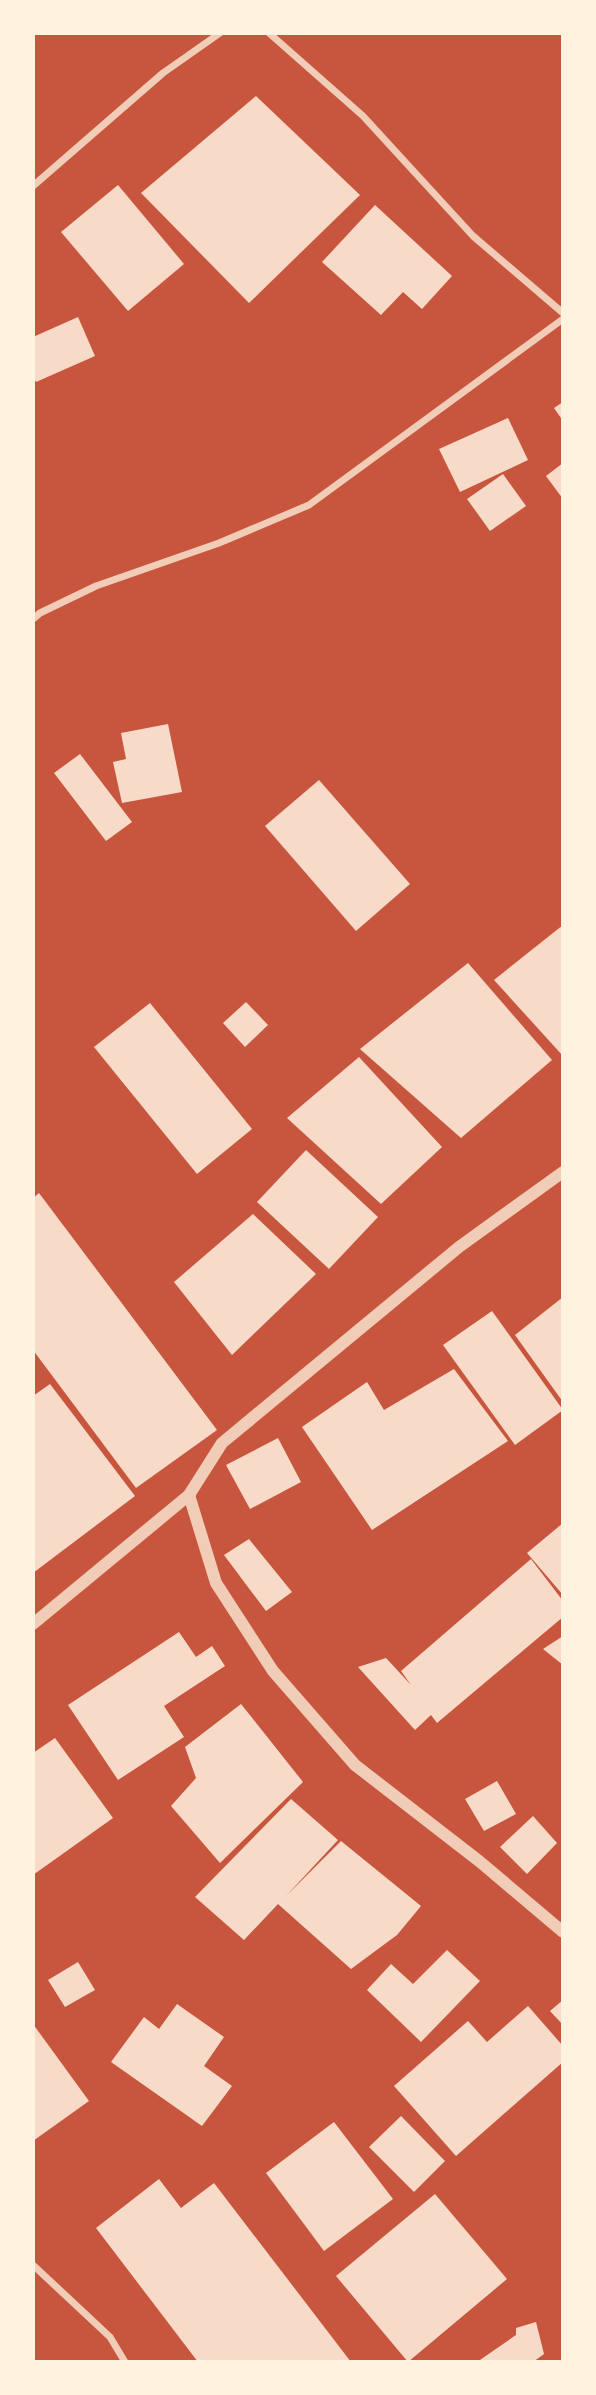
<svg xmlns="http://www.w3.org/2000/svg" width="596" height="2395" font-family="'Golos Text',sans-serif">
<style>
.building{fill:#f7dbc8}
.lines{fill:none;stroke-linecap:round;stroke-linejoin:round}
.minor{stroke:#f1ccb7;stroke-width:7}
.tertiary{stroke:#f1ccb7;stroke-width:12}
</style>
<rect width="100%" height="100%" fill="#c8553d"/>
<g class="building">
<path d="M256,96L360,195L249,303L141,193Z"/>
<path d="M118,185L184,264L128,311L61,232Z"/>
<path d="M375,205L452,276L422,309L403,292L381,315L322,262Z"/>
<path d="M78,317L95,356L36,382L33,376V337Z"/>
<path d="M563,402V421L554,408Z"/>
<path d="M508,418L528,460L460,492L439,449Z"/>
<path d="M563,463V499L546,476Z"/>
<path d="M503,474L526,506L490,531L467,499Z"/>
<path d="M168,724L182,792L122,803L113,762L126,759L121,733Z"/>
<path d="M80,754L132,822L106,841L54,773Z"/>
<path d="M319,780L410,884L356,931L265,826Z"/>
<path d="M563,925V1056L494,980Z"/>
<path d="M468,963L552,1060L461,1138L360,1049Z"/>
<path d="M246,1002L268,1025L245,1047L223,1023Z"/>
<path d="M150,1003L252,1129L197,1174L94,1047Z"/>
<path d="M359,1057L442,1147L381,1204L287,1118Z"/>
<path d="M306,1150L378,1217L329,1269L257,1202Z"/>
<path d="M39,1193L217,1430L136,1488L33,1350V1198Z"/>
<path d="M253,1214L316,1274L232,1355L174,1282Z"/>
<path d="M563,1297V1402L515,1335Z"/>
<path d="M492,1311L563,1410L515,1445L443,1345Z"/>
<path d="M454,1369L508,1441L372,1530L302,1427L367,1382L384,1410Z"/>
<path d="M50,1384L135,1496L33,1573V1396Z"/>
<path d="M278,1438L301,1482L250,1509L226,1465Z"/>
<path d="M563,1523V1595L527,1553Z"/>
<path d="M249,1539L292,1592L266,1611L224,1555Z"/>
<path d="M531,1559L563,1601V1617L437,1723L431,1715L415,1730L358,1667L386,1658L411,1685L401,1671Z"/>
<path d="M179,1632L196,1657L212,1646L225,1666L164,1706L184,1737L118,1780L68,1705Z"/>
<path d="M563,1636V1665L543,1649Z"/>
<path d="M241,1704L303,1782L220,1863L171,1806L196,1778L185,1747Z"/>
<path d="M55,1738L113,1818L33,1875V1753Z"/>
<path d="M497,1781L516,1814L484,1831L465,1799Z"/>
<path d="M291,1799L338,1840L286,1896L341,1841L421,1906L397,1935L351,1969L278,1904L244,1940L195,1897Z"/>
<path d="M533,1816L557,1843L527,1874L500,1847Z"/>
<path d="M447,1950L480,1981L421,2042L367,1990L391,1964L413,1984Z"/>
<path d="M78,1962L95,1990L65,2007L48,1980Z"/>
<path d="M563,2000V2025L550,2011Z"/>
<path d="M177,2004L224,2037L204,2066L232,2086L202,2126L111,2062L144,2017L159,2029Z"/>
<path d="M528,2006L563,2046V2062L456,2156L394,2086L468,2021L487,2042Z"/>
<path d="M33,2024L89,2101L33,2141Z"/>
<path d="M401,2116L445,2161L414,2192L369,2147Z"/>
<path d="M334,2122L393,2199L324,2251L266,2173Z"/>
<path d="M159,2179L181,2208L214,2183L351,2362H198L96,2228Z"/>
<path d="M435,2194L507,2279L408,2362L336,2276Z"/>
<path d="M536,2322L544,2354L533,2362H477L516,2335V2328Z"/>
</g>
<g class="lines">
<g class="minor">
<path d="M269,33L363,116L473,236L563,313"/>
<path d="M33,186L163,73L220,33"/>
<path d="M33,619L40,613L96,586L219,543L309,505L563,319"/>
<path d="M33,2265L110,2337L125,2362"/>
</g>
<g class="tertiary">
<path d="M189,1495L216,1583L273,1671L355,1765L479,1861L563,1932"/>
<path d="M33,1624L189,1495L222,1443L459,1247L563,1172"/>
</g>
</g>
<rect width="596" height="2395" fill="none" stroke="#fff3e0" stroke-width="70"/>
</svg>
